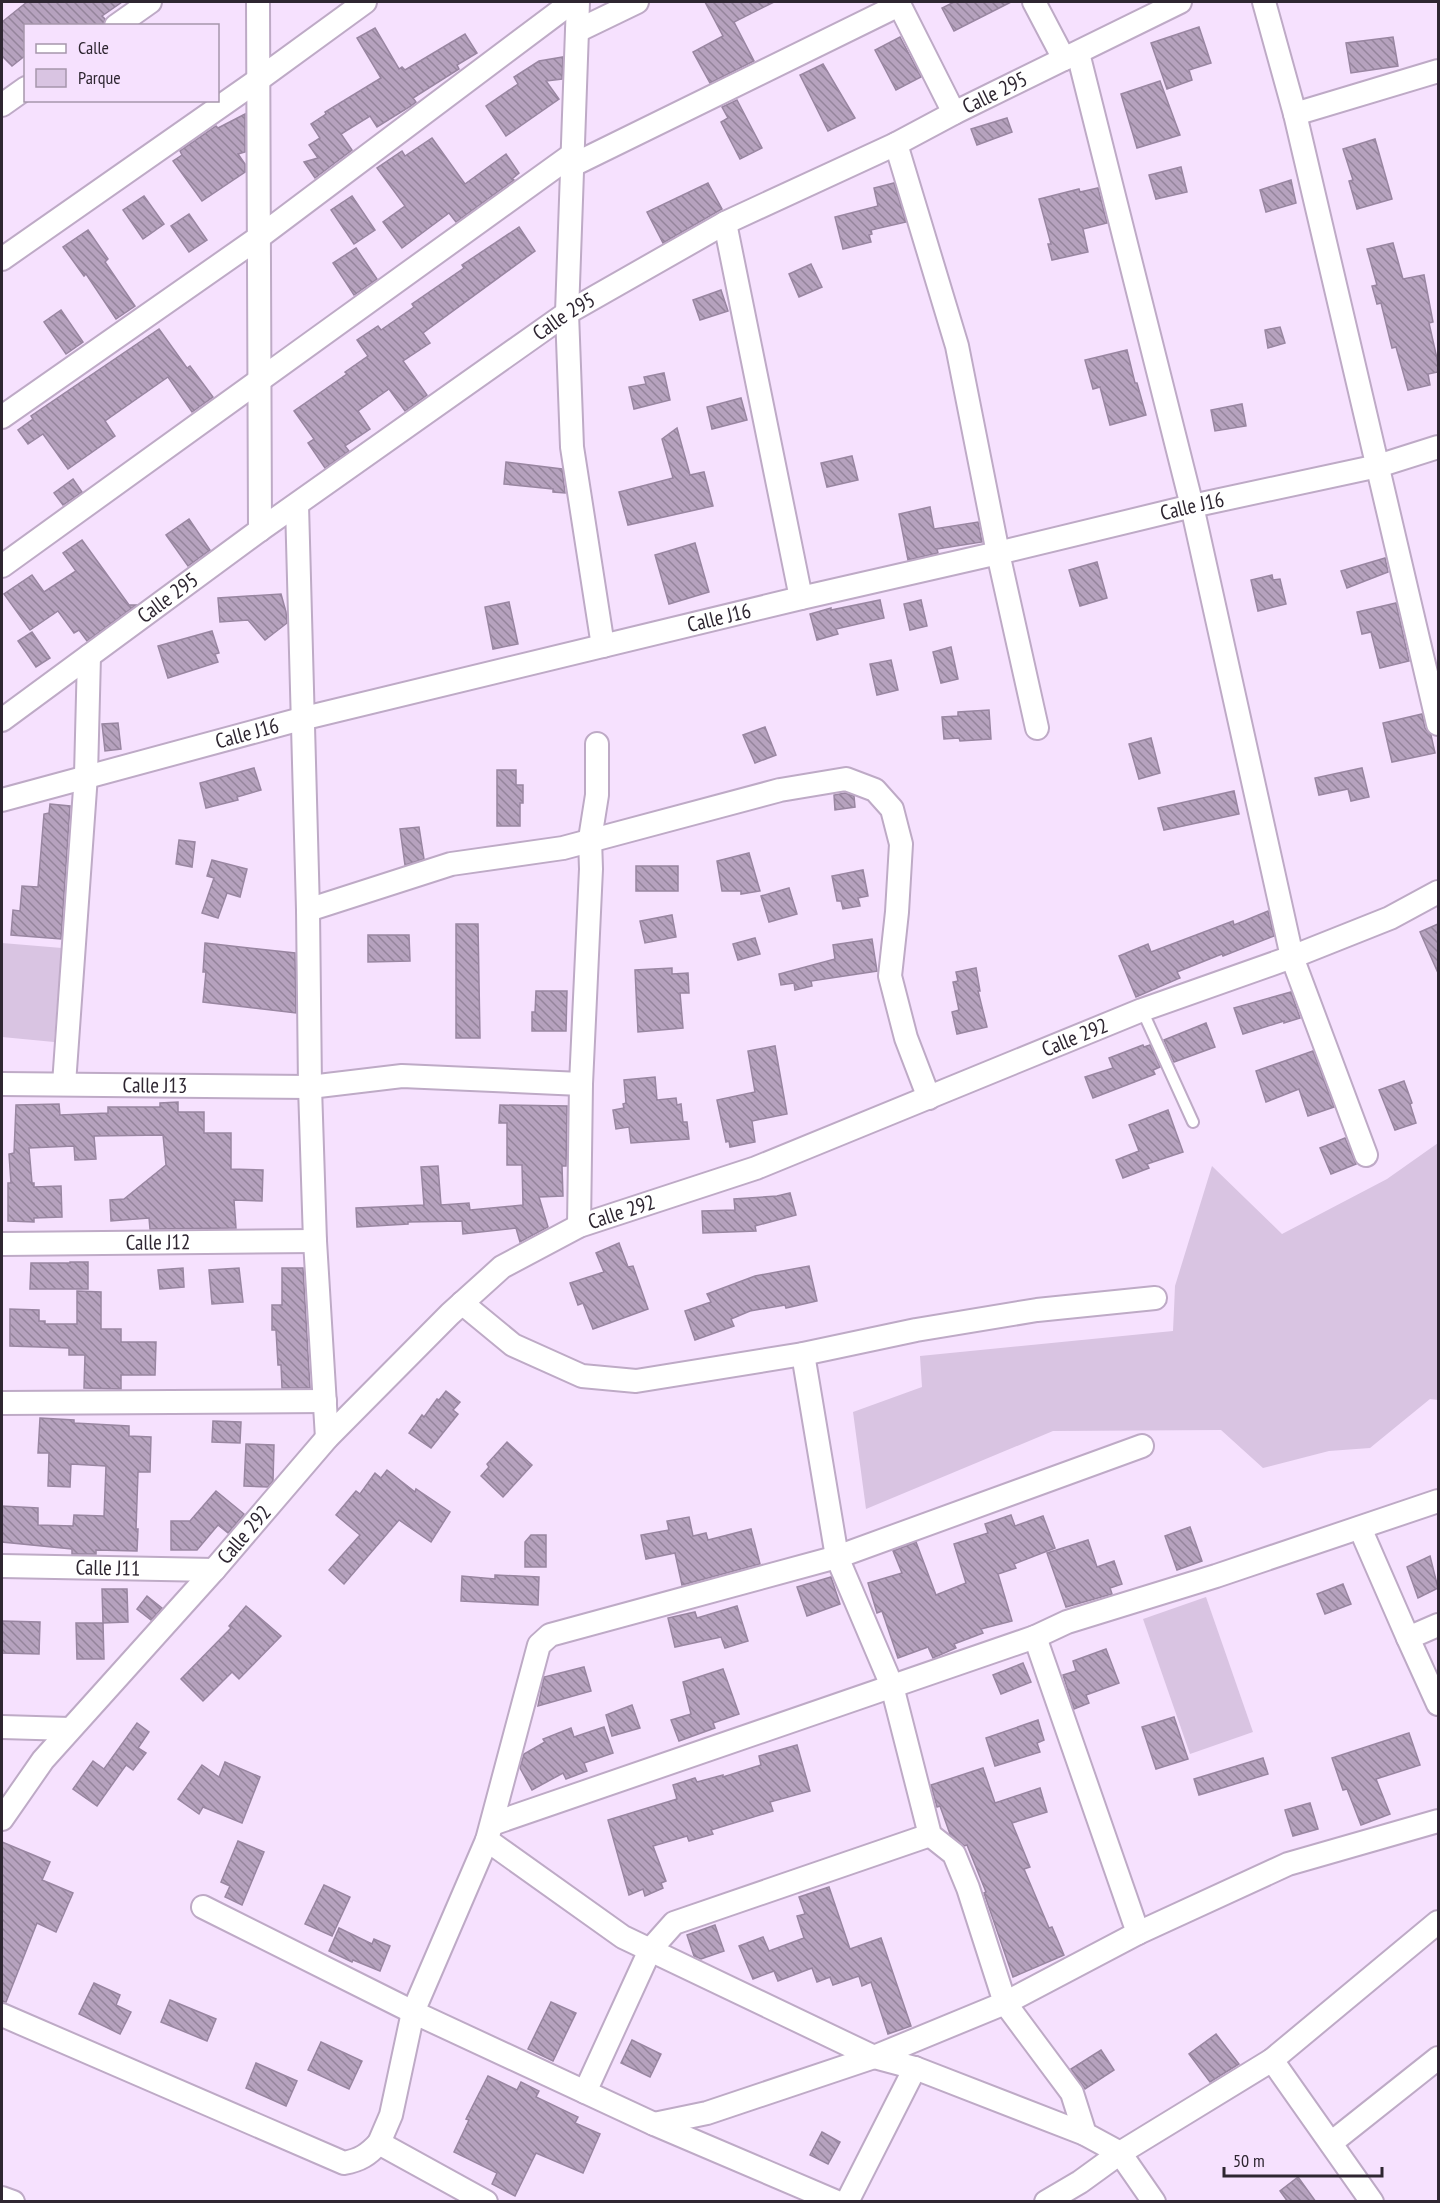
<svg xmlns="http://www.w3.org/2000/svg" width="1440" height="2203" font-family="'PT Sans Narrow',sans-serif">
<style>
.green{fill:#d9c4e2}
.building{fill:url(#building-back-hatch);stroke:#9986a1;stroke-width:1.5}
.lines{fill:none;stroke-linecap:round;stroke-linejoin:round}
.lane-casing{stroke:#beaac6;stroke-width:14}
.street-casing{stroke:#beaac6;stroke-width:26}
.lane{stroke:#fff;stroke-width:10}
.street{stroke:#fff;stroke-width:22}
.labels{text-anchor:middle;stroke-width:4.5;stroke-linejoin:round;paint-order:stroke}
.street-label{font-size:21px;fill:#2e2631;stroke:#f6e1fe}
</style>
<defs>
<pattern id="building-back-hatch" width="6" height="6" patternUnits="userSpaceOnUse" patternTransform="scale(1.5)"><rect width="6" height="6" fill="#b6a2be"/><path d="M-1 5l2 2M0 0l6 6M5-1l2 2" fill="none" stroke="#94849b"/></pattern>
</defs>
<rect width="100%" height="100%" fill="#f6e1fe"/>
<g class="green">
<path d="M2,943L62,948L54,1042L2,1037Z"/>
<path d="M1438,1143V1400L1430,1399L1370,1448L1329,1451L1263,1468L1221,1430L1053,1431L866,1509L853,1412L922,1387L920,1356L1173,1331L1175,1286L1212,1166L1282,1234L1387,1179Z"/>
<path d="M1206,1597L1253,1732L1190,1754L1143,1619Z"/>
</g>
<g class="building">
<path d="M27,2H122L102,16L105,19L103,26H26V55L12,66L2,56V22Z"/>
<path d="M705,2H774L734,22L754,61L710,83L693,52L723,36Z"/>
<path d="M954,2H1011L954,31L942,8Z"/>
<path d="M1199,27L1211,63L1189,70L1192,80L1167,89L1151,43Z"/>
<path d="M375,28L399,69L402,67L405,70L465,34L477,53L457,65L459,69L413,98L416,102L411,106L377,127L370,116L341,134L352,150L315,178L304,162L318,158L309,145L320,138L311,124L326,114L325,112L381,78L357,38Z"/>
<path d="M900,37L921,77L896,90L875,50Z"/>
<path d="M1393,37L1398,66L1351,73L1346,43Z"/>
<path d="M563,57L562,79L546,81L559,99L506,136L486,106L518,84L514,77L539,61Z"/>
<path d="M823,64L855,118L828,131L800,75Z"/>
<path d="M1160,81L1180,135L1137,148L1121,94Z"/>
<path d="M737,100L762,148L740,159L721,122L728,118L722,107Z"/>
<path d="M245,114V152L238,154L245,164V172L202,201L173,161L182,155L180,151L216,126L218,128Z"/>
<path d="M1007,118L1012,132L977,145L971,129Z"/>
<path d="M432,138L465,184L506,154L519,173L512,179L514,180L456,222L449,213L402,248L383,222L405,206L377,168L402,151L405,156Z"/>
<path d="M1375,139L1392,199L1357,209L1349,181L1353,180L1343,149Z"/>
<path d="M1181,167L1187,192L1156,199L1149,175Z"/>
<path d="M1291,180L1296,203L1266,212L1260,190Z"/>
<path d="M708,183L722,209L663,243L647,212Z"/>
<path d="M894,183L906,222L871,230L872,234L869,235L871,242L843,249L835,217L878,206L874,188Z"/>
<path d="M1098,188L1107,223L1083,229L1088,252L1052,260L1048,244H1051L1039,199L1079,189L1080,192Z"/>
<path d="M144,196L164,224L143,239L123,210Z"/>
<path d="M352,196L375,230L354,244L331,210Z"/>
<path d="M189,214L207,240L189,252L171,226Z"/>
<path d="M519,227L535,251L423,333L430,343L403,361L427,395L405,411L389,389L358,411L370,429L345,446L349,451L325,468L308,443L314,439L294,411L347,374L345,372L368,356L357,340L378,326L381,330L414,307L412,304L464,268L462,265Z"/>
<path d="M88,230L108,259L105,262L135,306L116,319L86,274L84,276L63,247Z"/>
<path d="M1393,243L1403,279L1424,275L1433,322L1429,323L1438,363V372L1428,374L1430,385L1408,390L1396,347L1392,348L1381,303L1377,304L1372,286L1377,285L1367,249Z"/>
<path d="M356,248L377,279L354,295L333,263Z"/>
<path d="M811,264L822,287L799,297L789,274Z"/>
<path d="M721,290L728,311L700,320L693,300Z"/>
<path d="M61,310L83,342L66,354L44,322Z"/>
<path d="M1280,327L1285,343L1268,348L1265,330Z"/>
<path d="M159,329L187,368L190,366L213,397L192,412L168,377L105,421L115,436L68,469L43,434L28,444L18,430L33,419L31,416Z"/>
<path d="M1127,350L1135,383H1137L1146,415L1110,425L1100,387L1093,389L1085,360Z"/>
<path d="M664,373L670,400L634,409L629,387L646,384L644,377Z"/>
<path d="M741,398L747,420L712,429L707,407Z"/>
<path d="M1242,404L1246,426L1215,431L1211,410Z"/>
<path d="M677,428L690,475L704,472L713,506L628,525L619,492L673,478L662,439Z"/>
<path d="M852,456L858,480L827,487L821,463Z"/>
<path d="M506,462L562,469L565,493L553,492V489L504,484Z"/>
<path d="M73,479L82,492L63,505L54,493Z"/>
<path d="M930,507L934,529L978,522L982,542L937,549L938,553L908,560L899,514Z"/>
<path d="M189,519L210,550L188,566L166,535Z"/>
<path d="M82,540L129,605H136L87,641L79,630L74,633L58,611L30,630L4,594L32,575L44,592L76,571L63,553Z"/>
<path d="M695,543L709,592L669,604L655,555Z"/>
<path d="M1385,558L1388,572L1347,588L1341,571Z"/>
<path d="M1097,562L1107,598L1080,606L1069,570Z"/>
<path d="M1272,575L1273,580L1280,579L1286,604L1258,611L1251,580Z"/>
<path d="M281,594L286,612L287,623L265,640L248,620L220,622L218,598Z"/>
<path d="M880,600L884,618L836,629L838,634L817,640L810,614L831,608V610Z"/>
<path d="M921,600L927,626L910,630L904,604Z"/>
<path d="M509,602L518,644L493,649L485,607Z"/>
<path d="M1396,603L1409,661L1380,668L1371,632L1362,634L1357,612Z"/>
<path d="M212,631L219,653L215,654L218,662L168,678L158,646Z"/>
<path d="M32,632L50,658L36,667L18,641Z"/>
<path d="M951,647L958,679L941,683L933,652Z"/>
<path d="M891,660L898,690L877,695L870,664Z"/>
<path d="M989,710L991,739L960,741L959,738L944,739L942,717L958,716V712Z"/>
<path d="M1422,714L1425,728L1431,735L1435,753L1392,762L1383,723Z"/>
<path d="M118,723L121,749L105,751L102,724Z"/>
<path d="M765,727L776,755L755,763L743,735Z"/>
<path d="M1151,738L1160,773L1139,779L1129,744Z"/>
<path d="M254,768L261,790L237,797L238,800L206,808L200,783Z"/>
<path d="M1362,768L1369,797L1351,801L1348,789L1319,795L1315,778Z"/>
<path d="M497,770H516V785H523V803H520V826H497Z"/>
<path d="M1234,791L1239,814L1164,830L1158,808Z"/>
<path d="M845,793L854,796L855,807L835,810L834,795Z"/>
<path d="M50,804L70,806L61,939L11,935L13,910L20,911L22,886L38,887L44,814L49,813Z"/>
<path d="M419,827L424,859L405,865L400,829Z"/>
<path d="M179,840L195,842L192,867L176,864Z"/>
<path d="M749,853L760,891L741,894V891H722L717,861Z"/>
<path d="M212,860L247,869L240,897L227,893L218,918L202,913L214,878L207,876Z"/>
<rect x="636" y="866" width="42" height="25"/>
<path d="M863,870L868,896L858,898L860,906L843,909L841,901H837L832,876Z"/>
<path d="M789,888L797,914L769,922L761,896Z"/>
<path d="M1268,911L1274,936L1223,956L1222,954L1177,972L1180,978L1136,997L1119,956L1148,944L1151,952L1233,921L1234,925Z"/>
<path d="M672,915L676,937L645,943L640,921Z"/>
<path d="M456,924H478L480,1038H456Z"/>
<path d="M1438,924V973L1420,932Z"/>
<path d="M368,935H409L410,961L368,962Z"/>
<path d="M755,938L760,954L738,960L733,944Z"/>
<path d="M872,939L877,971L811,981L812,986L795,990L794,983L781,985L779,974L835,959L833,945Z"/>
<path d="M205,943L295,953L296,1013L203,1002L206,972H203Z"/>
<path d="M672,968V974L688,973L689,993H680L683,1028L638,1032L635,970Z"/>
<path d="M976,968L980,991H978L987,1027L957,1034L952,1012L959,1010L953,982L958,981L956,972Z"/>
<path d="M536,991H567L566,1031H532V1012H535Z"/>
<path d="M1291,992L1300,1018L1284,1023V1021L1243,1034L1234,1008Z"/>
<path d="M1206,1023L1215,1047L1174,1062L1164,1040Z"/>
<path d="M1143,1045L1144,1047L1150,1045L1160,1067L1153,1070L1155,1074L1093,1098L1085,1077L1113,1068L1109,1058Z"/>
<path d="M775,1046L787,1114L752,1121L755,1142L730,1147L729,1141L726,1142L717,1100L755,1092L748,1051Z"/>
<path d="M1313,1051L1334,1107L1308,1116L1299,1089L1266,1102L1256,1071Z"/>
<path d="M655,1077L657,1100L676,1098L677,1105L681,1104L683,1122H687L689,1139L631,1143L629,1127L616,1129L613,1110L624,1108L623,1104L626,1103L624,1080Z"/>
<path d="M1404,1081L1412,1103L1410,1104L1416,1123L1395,1130L1379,1090Z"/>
<path d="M178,1102V1112H204V1133H231V1169L263,1170L262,1201L234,1200L236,1228L150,1229L149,1218L111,1221L110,1200L124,1199L166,1165L163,1135L94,1136L96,1159L75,1160L74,1146L29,1148L32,1183H34V1187L61,1186L62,1217L34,1218V1222L8,1221V1183H11L9,1154L14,1153L16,1105L59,1104L60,1115L108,1113V1107H160V1103Z"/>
<path d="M500,1105L567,1106L566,1166H562L563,1196L539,1197L548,1227L520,1242L516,1228L463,1234L462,1221L408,1222V1224L357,1227L356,1208L424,1205L421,1167L438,1166L441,1205L469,1203L470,1210L523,1205L522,1165H507V1123H499Z"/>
<path d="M1168,1110L1183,1152L1147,1164L1149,1168L1123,1178L1116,1160L1139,1151L1129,1125Z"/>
<path d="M1345,1138L1356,1164L1331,1174L1320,1148Z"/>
<path d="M790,1193L796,1215L755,1226L756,1231L703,1233L702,1211L735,1210L734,1199L777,1196Z"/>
<path d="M619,1243L628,1267L633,1266L648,1309L593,1329L583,1303L578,1305L570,1283L604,1272L596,1253Z"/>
<path d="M70,1262H88V1289H30L31,1263H70Z"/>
<path d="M809,1266L817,1301L786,1308L785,1305L750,1311L731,1319L734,1326L695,1340L685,1311L711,1302L707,1294L755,1276Z"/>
<path d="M183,1268L184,1287L160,1289L158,1270Z"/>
<path d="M239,1268L243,1302L212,1304L209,1270Z"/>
<path d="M282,1268H303L310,1388H282L281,1365H278L276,1330H272V1305H282Z"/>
<path d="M77,1291L101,1292V1329H121V1342H156L155,1375H121V1389L84,1388L85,1355H69V1348L10,1346V1309L39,1310V1321H45V1324H77Z"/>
<path d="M446,1391L460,1402L453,1410L458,1414L431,1448L409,1433L422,1415L424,1417L437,1399L439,1400Z"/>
<path d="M40,1418L74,1420V1423L129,1426V1436L151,1437L150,1472H138L136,1529H138L137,1551L96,1550V1554H72V1549L2,1542V1506L38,1508V1525L73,1526L74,1515L104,1516L106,1466L71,1464L70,1487L48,1486L49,1453H38Z"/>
<path d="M213,1421L241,1422L240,1443L212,1442Z"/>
<path d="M507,1442L532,1465L503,1497L481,1476L489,1467L487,1464Z"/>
<path d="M246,1444L274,1445L273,1481L268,1487L244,1486Z"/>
<path d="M387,1470L415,1492L416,1489L450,1512L431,1542L399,1520L344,1584L329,1570L360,1535L336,1515L356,1491L360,1494L375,1473L381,1478Z"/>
<path d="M216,1491L244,1514L228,1533L218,1525L197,1550H171V1521H190Z"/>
<path d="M1011,1515L1015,1526L1043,1516L1055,1548L1014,1564L1016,1568L998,1574L1012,1621L981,1629L983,1633L954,1644L956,1648L933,1658L928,1647L898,1658L882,1611L877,1613L868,1583L902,1573L893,1551L916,1542L936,1595L966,1583L954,1544L988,1533L985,1524Z"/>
<path d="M689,1517L693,1536L706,1533L708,1540L751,1529L760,1564L682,1585L675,1553L646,1559L641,1535L669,1530L667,1521Z"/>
<path d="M1190,1527L1202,1561L1177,1570L1165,1536Z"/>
<path d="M531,1535H546V1567H525V1542Z"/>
<path d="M1088,1540L1097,1567L1114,1561L1122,1584L1110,1588L1112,1594L1066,1607L1047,1553Z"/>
<path d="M1430,1556L1438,1588L1418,1598L1407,1567Z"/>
<path d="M495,1575L539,1577L538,1605L461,1601L462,1576L495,1579Z"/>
<path d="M831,1577L840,1604L807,1616L797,1587Z"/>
<path d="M1343,1584L1351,1604L1325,1614L1317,1594Z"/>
<path d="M102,1589H127L128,1622L103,1623Z"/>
<path d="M147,1596L162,1608L151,1620L137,1609Z"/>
<path d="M246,1606L281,1636L239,1679L232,1672L203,1701L181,1679L231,1628L229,1626Z"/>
<path d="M737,1606L748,1641L725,1648L721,1637L675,1647L668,1618L695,1612L697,1618Z"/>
<path d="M2,1621L40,1622L39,1654L2,1653Z"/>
<path d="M76,1623H103L104,1659H77Z"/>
<path d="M1106,1649L1119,1683L1086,1695L1089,1703L1074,1709L1063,1675L1076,1671L1073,1661Z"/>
<path d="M1023,1663L1031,1682L1001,1694L993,1675Z"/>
<path d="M584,1667L591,1691L538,1706L544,1677Z"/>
<path d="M723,1669L739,1714L713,1723L715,1728L679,1741L671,1720L691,1714L683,1682Z"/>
<path d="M632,1705L640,1728L612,1736L606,1715Z"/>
<path d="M1174,1717L1188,1759L1156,1769L1142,1727Z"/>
<path d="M1038,1720L1044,1740L1037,1743L1040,1752L995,1766L986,1738Z"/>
<path d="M137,1723L149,1732L138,1748L146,1753L133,1770L126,1765L97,1806L73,1789L93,1761L104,1769Z"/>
<path d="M604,1727L613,1753L584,1763L587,1771L566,1779L563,1773L532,1790L520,1768L524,1754L545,1742L543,1739L571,1728L574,1737Z"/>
<path d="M1409,1733L1420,1765L1376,1779L1390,1814L1361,1825L1347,1789L1343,1790L1332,1758Z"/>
<path d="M797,1745L810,1791L770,1802L773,1811L711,1830L713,1834L689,1841L687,1836L653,1846L666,1881L661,1883L663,1888L645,1896L643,1889L629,1895L608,1820L677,1799L673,1785L695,1778L697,1782L723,1775V1777L761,1765L759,1756Z"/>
<path d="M1263,1758L1268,1774L1199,1795L1194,1779Z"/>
<path d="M225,1762L260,1777L242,1823L203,1807L199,1814L178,1799L202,1765L219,1777Z"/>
<path d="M983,1768L995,1803L1040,1788L1047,1812L1012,1823L1030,1867L1024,1869L1049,1928L1052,1927L1064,1955L1013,1977L984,1893L986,1892L967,1845L964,1846L950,1834L940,1806L937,1807L931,1785Z"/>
<path d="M1310,1803L1318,1829L1293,1836L1285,1810Z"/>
<path d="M238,1841L264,1852L242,1905L225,1897L230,1886L221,1882Z"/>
<path d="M2,1842L50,1862L42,1880L73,1893L56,1932L37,1923L6,2002H2Z"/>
<path d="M324,1885L350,1897L332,1936L305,1924Z"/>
<path d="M829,1887L850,1949L881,1938L911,2026L888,2034L871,1982L862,1986L859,1976L833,1985L830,1977L817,1982L812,1968L778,1981L774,1971L753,1979L739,1946L763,1937L769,1951L804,1938L797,1916L805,1914L799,1897Z"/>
<path d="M715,1925L724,1951L701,1959L694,1956L687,1935Z"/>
<path d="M339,1928L372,1944L374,1939L390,1946L380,1971L353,1960L352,1962L329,1951Z"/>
<path d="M94,1983L120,1995L116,2005L131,2012L120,2034L79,2014Z"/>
<path d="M170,2000L216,2019L207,2041L161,2022Z"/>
<path d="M551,2002L576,2013L553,2061L528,2049Z"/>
<path d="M1216,2034L1239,2064L1210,2082L1189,2054Z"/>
<path d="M632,2040L661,2054L650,2077L621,2063Z"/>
<path d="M321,2042L362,2061L349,2089L308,2070Z"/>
<path d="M1101,2050L1114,2070L1085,2089L1071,2069Z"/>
<path d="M256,2063L297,2081L286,2106L246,2088Z"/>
<path d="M488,2076L517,2090L521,2082L539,2091L536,2097L578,2117L575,2123L600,2134L583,2173L536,2153L515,2196L492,2184L497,2173L454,2152L469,2120L466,2119Z"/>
<path d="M822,2132L840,2142L828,2164L810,2155Z"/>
<path d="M1298,2177L1316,2202H1288L1280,2191Z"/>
</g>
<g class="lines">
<g class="lane-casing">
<path id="lane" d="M1142,1010L1193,1122"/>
</g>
<g class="street-casing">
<g id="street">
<path d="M258,2L260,530"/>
<path d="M578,2L567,313L572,447L603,646"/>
<path d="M898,2L954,113"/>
<path d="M1034,2L1064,59"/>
<path d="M1264,2L1295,114L1438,724"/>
<path d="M116,26L150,2"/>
<path d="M577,31L637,2"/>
<path d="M1078,53L1192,506L1292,957L1366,1155"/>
<path d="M2,105L26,88"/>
<path d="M1295,114L1438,71"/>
<path d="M896,144L957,346L998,553L1037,728"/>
<path d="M573,165L899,5"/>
<path d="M725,223L801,598"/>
<path d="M2,259L258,80L365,2"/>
<path d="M2,417L258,238L572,2"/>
<path d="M297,505L308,910L310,1087L315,1241L327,1438"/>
<path d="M2,566L573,154"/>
<path id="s1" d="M2,720L260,530L567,313L725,223L896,144L954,113L1180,2"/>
<path id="s2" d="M2,800L301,719L801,598L998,553L1192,506L1378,466L1438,447"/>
<path d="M308,910L451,864L563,848L780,790L846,779L875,790L892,809L901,844L897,912L890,976L906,1038L929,1098"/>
<path id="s3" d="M2,1084L310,1087L402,1076L581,1084"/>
<path d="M64,1084L86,775L89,656"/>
<path d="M579,1226L581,1084L591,869L590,839L597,795V744"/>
<path id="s4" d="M2,1244L315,1241"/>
<path d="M462,1303L513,1345L582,1376L636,1381L803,1354L916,1330L1037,1310L1155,1298"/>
<path d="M803,1354L837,1557L892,1686L930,1835L954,1854L968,1888L1005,2003L1072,2093L1085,2134L1120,2153L1080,2182L1046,2202"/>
<path d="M2,1403L325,1401"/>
<path d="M1360,1528L1408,1638L1438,1625"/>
<path id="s5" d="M2,1566L214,1570"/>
<path d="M1035,1637L1138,1933"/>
<path d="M1408,1638L1438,1704"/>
<path d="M2,1727L70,1729"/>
<path id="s6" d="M2,1819L43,1760L214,1570L327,1438L450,1314L502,1267L579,1226L756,1168L1142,1010L1292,957L1390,918L1438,892"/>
<path d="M492,1824L1035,1637L1067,1622L1216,1576L1438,1501"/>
<path d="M487,1840L623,1937L874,2057L915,2068L1085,2134"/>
<path d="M203,1907L413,2012L654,2124L837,2202"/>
<path d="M2,2015L344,2163C360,2160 368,2155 379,2143L486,2202"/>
<path d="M1272,2060L1372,2202"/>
<path d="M585,2092L650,1950L674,1923L930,1835"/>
<path d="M654,2124L707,2113L874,2057L1005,2003L1138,1933L1288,1864L1438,1821"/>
<path d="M379,2143L391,2115L413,2012L487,1840L539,1645L550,1635L837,1557L1142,1446"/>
<path d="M1331,2143L1438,2058"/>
<path d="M2,2198L13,2202"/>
<path d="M847,2202L915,2068"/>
<path d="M1154,2202L1120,2153L1272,2060L1438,1922"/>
</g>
</g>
<use href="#lane" class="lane"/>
<use href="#street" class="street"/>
</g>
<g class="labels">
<g class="street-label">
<text dy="7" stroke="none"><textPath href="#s1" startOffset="1178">Calle 295</textPath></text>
<text dy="7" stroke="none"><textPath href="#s1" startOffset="692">Calle 295</textPath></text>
<text dy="7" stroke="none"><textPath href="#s2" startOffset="1226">Calle J16</textPath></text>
<text dy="7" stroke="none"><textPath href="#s1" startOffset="206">Calle 295</textPath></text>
<text dy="7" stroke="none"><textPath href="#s2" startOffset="740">Calle J16</textPath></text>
<text dy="7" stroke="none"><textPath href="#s2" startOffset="254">Calle J16</textPath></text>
<text dy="7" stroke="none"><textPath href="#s6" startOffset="1364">Calle 292</textPath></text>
<text dy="7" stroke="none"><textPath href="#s3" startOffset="153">Calle J13</textPath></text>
<text dy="7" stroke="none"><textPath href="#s6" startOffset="878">Calle 292</textPath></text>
<text dy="7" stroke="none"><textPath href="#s4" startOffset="156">Calle J12</textPath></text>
<text dy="7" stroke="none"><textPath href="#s6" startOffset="374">Calle 292</textPath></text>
<text dy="7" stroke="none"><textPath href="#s5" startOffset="106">Calle J11</textPath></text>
</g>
</g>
<rect width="1440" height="2203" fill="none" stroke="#2e2631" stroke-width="6"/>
<rect x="24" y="24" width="195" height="78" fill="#f6e1fe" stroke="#a696ac" stroke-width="1.5"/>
<rect x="36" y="44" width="30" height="9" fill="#ffffff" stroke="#a696ac" stroke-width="1.5"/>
<text x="78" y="54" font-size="18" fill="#2e2631">Calle</text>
<rect x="36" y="69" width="30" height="18" fill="#d9c4e2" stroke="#a696ac" stroke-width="1.5"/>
<text x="78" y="84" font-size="18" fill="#2e2631">Parque</text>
<path d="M1224 2167v9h158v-9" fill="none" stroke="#2e2631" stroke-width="3"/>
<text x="1233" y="2167" font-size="18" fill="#2e2631" stroke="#f6e1fe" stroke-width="4.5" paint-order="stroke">50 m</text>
</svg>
